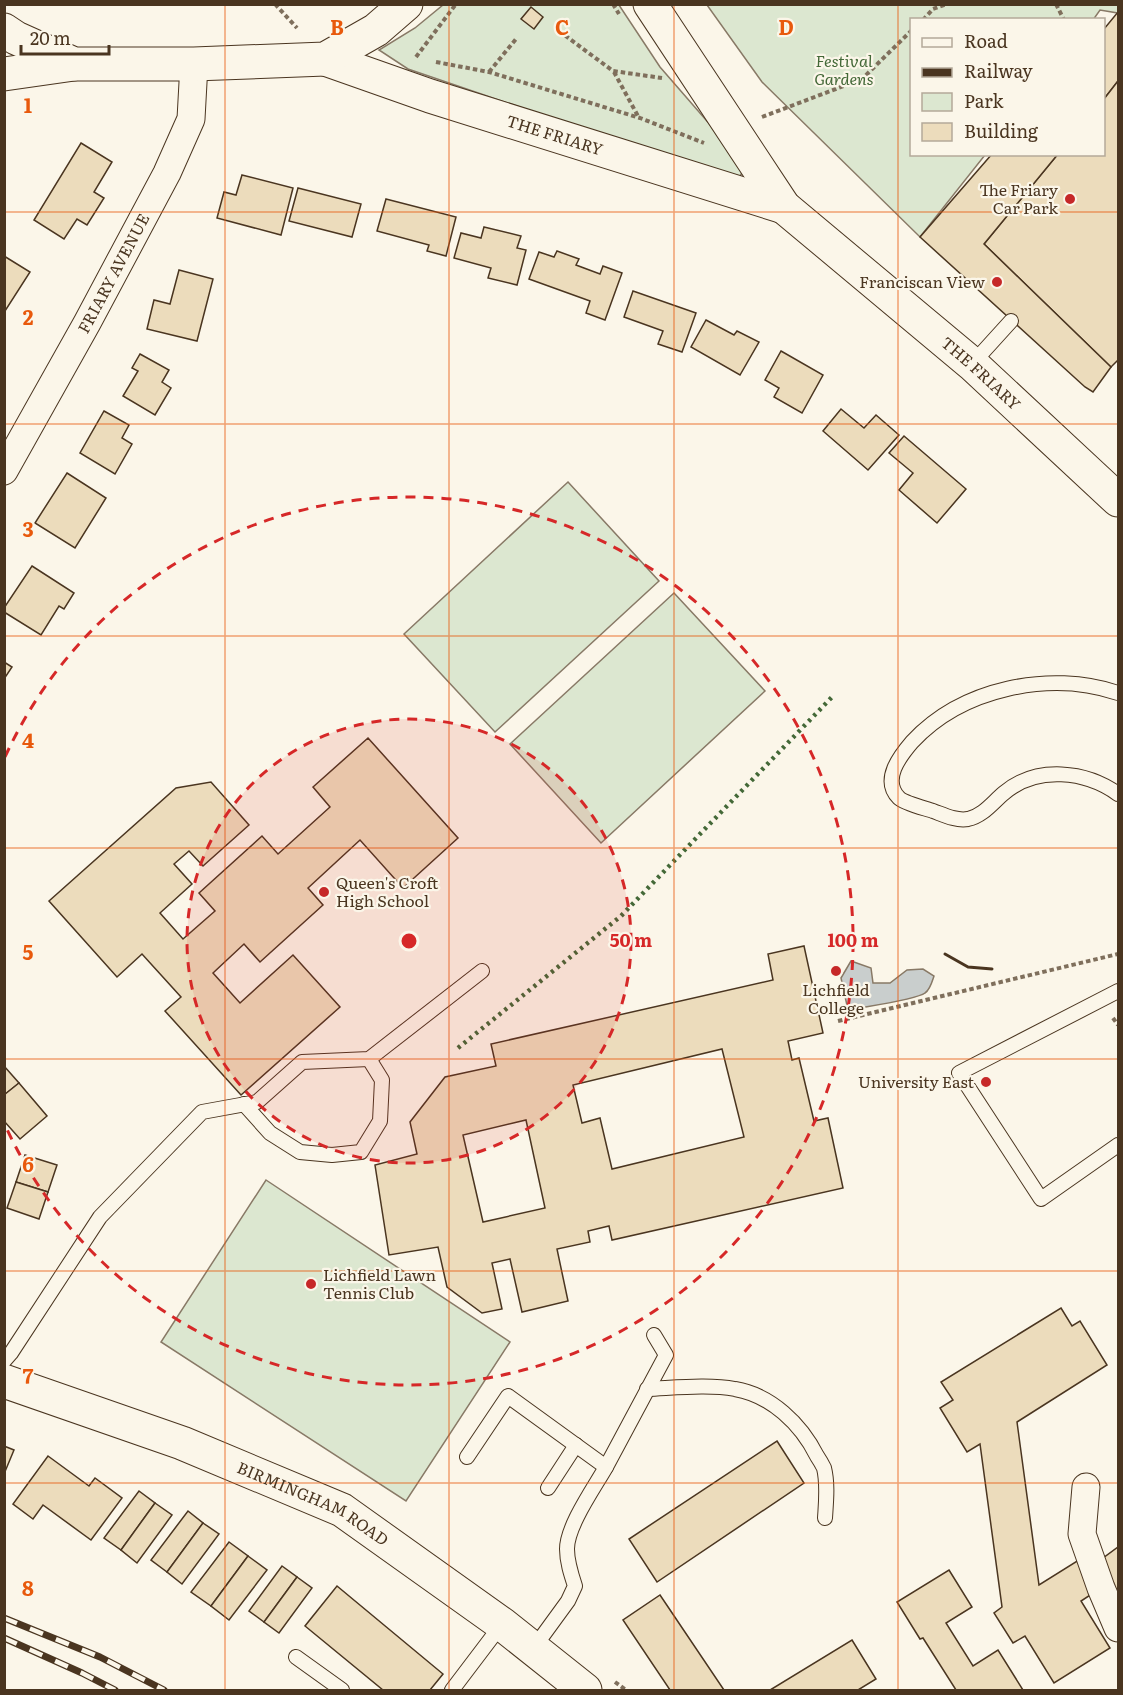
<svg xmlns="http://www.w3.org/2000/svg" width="1123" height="1695" font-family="Literata,serif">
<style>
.green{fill:#dce7d0;stroke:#887966;stroke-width:1.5}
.water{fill:#c9cecd;stroke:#887966;stroke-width:1.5}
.building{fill:#ecdcbc;stroke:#4a3520;stroke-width:1.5;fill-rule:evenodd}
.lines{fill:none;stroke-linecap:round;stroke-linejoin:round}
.lane-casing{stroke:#4a3520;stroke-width:16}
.street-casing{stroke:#4a3520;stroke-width:29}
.secondary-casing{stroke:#4a3520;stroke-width:35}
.highway-casing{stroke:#4a3520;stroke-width:35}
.path{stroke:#7f6f5c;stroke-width:4;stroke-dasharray:4.5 3;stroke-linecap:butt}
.lane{stroke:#fbf6e9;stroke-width:14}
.street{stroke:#fbf6e9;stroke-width:27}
.secondary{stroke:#fbf6e9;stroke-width:33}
.highway{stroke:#fbf6e9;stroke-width:33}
.rail-casing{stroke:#4a3520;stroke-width:7}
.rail{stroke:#fbf6e9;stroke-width:4.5;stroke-dasharray:14;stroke-linecap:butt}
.hedge{stroke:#436837;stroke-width:4.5;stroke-dasharray:3 4.5;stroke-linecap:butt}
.wall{stroke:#4a3520;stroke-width:3}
.grid{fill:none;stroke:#e8590c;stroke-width:1.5;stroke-opacity:0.55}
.ring{fill:none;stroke:#d62828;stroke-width:3;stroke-dasharray:10 8}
.poi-dot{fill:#c62828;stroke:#fbf6e9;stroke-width:2}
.labels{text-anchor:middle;stroke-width:4.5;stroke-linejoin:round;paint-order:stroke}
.park-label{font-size:16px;font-style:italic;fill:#436837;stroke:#fbf6e9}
.street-label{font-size:16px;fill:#4a3520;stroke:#fbf6e9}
.poi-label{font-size:16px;fill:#4a3520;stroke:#fbf6e9;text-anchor:end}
.grid-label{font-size:20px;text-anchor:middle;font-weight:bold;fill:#e8590c;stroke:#fbf6e9;stroke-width:4.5;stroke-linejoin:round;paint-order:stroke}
.centre{fill:#d62828;stroke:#fbf6e9;stroke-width:3}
.ring-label{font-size:18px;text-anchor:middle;font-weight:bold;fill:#d62828;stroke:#fbf6e9;stroke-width:4.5;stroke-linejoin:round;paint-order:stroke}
</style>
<rect width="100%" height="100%" fill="#fbf6e9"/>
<g class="green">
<path d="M1118,4V13L1100,10L1093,20H912V154L985,155L920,237L762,82L707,5Z"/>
<path d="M443,5H619L660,67L746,166L736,183L640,148L408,69L379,50L415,28Z"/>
<path d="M568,482L659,581L495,732L404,634Z"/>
<path d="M674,593L765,691L601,843L510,744Z"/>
<path d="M266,1180L510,1342L406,1501L161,1342Z"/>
</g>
<path class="water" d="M851,961L871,968L873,983H890L907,970L923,969L934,976C932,982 930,990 925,993C916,1000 862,1007 848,1010L841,978Z"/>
<g class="building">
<path d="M531,7L543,17L534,29L521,19Z"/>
<path d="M1118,12V81L1104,99V29Z"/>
<path d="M1118,81V360L1111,367L984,244L1058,154H1104V99Z"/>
<path d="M81,143L112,162L94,192L104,198L87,225L77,219L64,239L34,220Z"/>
<path d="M992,154H1058L984,244L1111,367L1093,392L1085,387L920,237Z"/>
<path d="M242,175L293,188L281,235L217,218L224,192L236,195Z"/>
<path d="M298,188L361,204L352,237L289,221Z"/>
<path d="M386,199L456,217L446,256L427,251L429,245L377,231Z"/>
<path d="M484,227L521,236L517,248L526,250L517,285L488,278L491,268L454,258L461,233L481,238Z"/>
<path d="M557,251L579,259L576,265L600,274L603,266L622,273L605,320L586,313L590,301L529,279L539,252L554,257Z"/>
<path d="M4,256L30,272L5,311H4Z"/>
<path d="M179,270L213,279L197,341L147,329L154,300L170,304Z"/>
<path d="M633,291L696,313L682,352L658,344L663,331L624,317Z"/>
<path d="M706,320L734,335L737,331L759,342L740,375L691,347Z"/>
<path d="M781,351L823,375L802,413L774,397L779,388L765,380Z"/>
<path d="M140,354L169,370L162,382L171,388L155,415L123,396L138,371L132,368Z"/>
<path d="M841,409L864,428L876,415L899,435L868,470L823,431Z"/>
<path d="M104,411L129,425L122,438L132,444L115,474L80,453Z"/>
<path d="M904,436L966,489L937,523L899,490L913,473L889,453Z"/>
<path d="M67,473L106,498L75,548L35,523Z"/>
<path d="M32,566L74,593L64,609L59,606L41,635L4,612V608Z"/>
<path d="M4,662L12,667L4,679Z"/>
<path d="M368,738L458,838L403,888L360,840L308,888L323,905L260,962L244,944L213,973L240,1003L293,955L340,1007L241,1095L165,1011L181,997L142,954L117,977L49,901L176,788L211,782L249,825L203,866L189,851L174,864L192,884L160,913L183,939L215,911L199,893L262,836L278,854L330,807L313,787Z"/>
<path d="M804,946L823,1033L788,1041L792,1060L799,1058L814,1121L828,1118L843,1188L612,1240L609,1226L588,1231L590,1242L557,1249L568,1301L522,1312L510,1259L492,1263L502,1309L482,1313L447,1287L438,1247L389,1255L375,1165L417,1154L410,1122L445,1077L496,1066L491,1044L773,980L768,954ZM722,1049L744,1137L612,1169L600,1118L582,1123L573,1085ZM526,1120L545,1208L483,1222L463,1135Z"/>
<path d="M4,1066L19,1083L4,1095Z"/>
<path d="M19,1083L47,1116L20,1139L4,1121V1095Z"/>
<path d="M25,1155L57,1165L48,1192L16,1182Z"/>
<path d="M16,1182L48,1192L39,1219L7,1208Z"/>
<path d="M1061,1308L1072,1326L1080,1321L1107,1365L1017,1422L1039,1585L1082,1558L1101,1588L1081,1601L1110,1648L1054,1683L1025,1636L1013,1643L994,1613L1002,1607L980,1444L967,1452L940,1408L953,1400L941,1382Z"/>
<path d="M777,1441L804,1483L657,1582L629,1539Z"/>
<path d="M4,1446L14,1450L4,1474Z"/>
<path d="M48,1456L89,1486L95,1478L122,1498L91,1540L43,1505L33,1519L13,1504Z"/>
<path d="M139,1491L155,1503L121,1550L104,1538Z"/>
<path d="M155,1503L172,1515L137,1563L121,1550Z"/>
<path d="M188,1511L203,1523L167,1572L151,1560Z"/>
<path d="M203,1523L219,1534L182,1584L167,1572Z"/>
<path d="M229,1542L248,1556L211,1606L191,1592Z"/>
<path d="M1118,1547V1598L1095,1564Z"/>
<path d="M248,1556L267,1570L229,1620L211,1606Z"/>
<path d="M282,1566L297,1577L264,1622L249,1611Z"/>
<path d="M949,1570L972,1607L946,1623L973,1666L998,1650L1023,1690H956L923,1638L920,1639L897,1602Z"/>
<path d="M297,1577L312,1588L279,1633L264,1622Z"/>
<path d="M337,1586L443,1674L430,1690H383L305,1626Z"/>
<path d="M660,1595L724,1690H670L623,1620Z"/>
<path d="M852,1640L876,1679L858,1690H770Z"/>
</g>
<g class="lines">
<g class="lane-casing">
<g id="lane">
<path d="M972,364L1011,321"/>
<path d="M1118,693C1050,670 962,688 912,742C900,756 881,780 899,798C904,803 924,808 933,811C944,815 956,821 968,819C983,816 993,802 1004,793C1037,765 1086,771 1118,794"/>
<path d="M1118,991L959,1073L1041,1199L1118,1145"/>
<path d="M244,1104L270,1133L300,1152L332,1155L361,1152L380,1121L382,1080L369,1059"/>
<path d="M4,1361L11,1353L100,1217L202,1112L257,1102L302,1062L369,1059L482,971"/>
<path d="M647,1389C673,1388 709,1384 735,1389C771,1395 801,1424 817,1456C819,1459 822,1464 824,1468C828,1484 826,1502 825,1518"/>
<path d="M467,1457L508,1396L606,1467C594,1488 567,1526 567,1549C567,1562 571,1574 575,1586L568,1601L533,1649"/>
<path d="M606,1467L666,1355L654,1335"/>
<path d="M548,1488L576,1445"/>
<path d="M296,1657L342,1690"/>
<path d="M452,1690L502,1624"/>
</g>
</g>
<g class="street-casing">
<g id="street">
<path id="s1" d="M4,471L87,323L167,173L191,119L194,64"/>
<path d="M1086,1487L1082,1534L1101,1588L1118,1628"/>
</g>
</g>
<g class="secondary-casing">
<g id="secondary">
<path id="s2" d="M650,4L784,207L972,364L1118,500"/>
<path id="s3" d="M325,59L430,96L784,207"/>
<path id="s4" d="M4,1381L182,1443L342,1510L502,1624L585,1690"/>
</g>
</g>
<g class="highway-casing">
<g id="highway">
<path d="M4,30L16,38L74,64H194L325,59L376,30L406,4"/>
<path d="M4,74L74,64"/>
</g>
</g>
<g class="path">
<path d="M275,4L297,28"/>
<path d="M613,4L619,14"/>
<path d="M1056,4L1064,20"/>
<path d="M923,20L933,9L947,4"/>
<path d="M559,31L613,71L662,78"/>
<path d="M416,57L456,4"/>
<path d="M436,62L489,72L640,118L704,143"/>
<path d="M489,72L516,39"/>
<path d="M614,72L639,118"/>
<path d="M762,117L862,79L912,30"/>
<path d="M1113,1018L1118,1025"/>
<path d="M838,1021L1118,954"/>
<path d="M615,1682L626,1690"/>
</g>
<use href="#lane" class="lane"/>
<use href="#street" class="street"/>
<use href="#secondary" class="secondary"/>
<use href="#highway" class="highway"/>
<g class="rail-casing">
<g id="rail">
<path d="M4,1618L100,1657L164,1690"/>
<path d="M4,1638L82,1673L115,1690"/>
</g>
</g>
<use href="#rail" class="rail"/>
<path class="hedge" d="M458,1048L621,916L833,696"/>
<path class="wall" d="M945,954L968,967L992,969"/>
</g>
<path class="grid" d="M225,4V1690M449,4V1690M674,4V1690M898,4V1690M4,212H1118M4,424H1118M4,636H1118M4,848H1118M4,1059H1118M4,1271H1118M4,1483H1118"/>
<circle cx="409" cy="941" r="222" fill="#d62828" fill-opacity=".12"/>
<g class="ring">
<circle cx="409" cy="941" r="222"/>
<path d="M5 757A444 444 0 1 1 5 1125"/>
</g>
<g class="poi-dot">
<circle cx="1070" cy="199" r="6"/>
<circle cx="997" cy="282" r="6"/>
<circle cx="324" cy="892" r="6"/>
<circle cx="836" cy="971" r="6"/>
<circle cx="986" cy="1082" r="6"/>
<circle cx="311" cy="1284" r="6"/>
</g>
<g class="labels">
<g class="park-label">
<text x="844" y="67">Festival<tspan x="844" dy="18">Gardens</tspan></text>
</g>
<g class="street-label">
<text dy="6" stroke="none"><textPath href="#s3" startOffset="242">THE FRIARY</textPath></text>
<text dy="6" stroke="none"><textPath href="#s1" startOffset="226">FRIARY AVENUE</textPath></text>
<text dy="6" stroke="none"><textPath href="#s2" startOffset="501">THE FRIARY</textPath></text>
<text dy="6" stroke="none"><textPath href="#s4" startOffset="333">BIRMINGHAM ROAD</textPath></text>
</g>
<g class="poi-label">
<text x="1058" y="196">The Friary<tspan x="1058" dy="18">Car Park</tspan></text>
<text x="985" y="288">Franciscan View</text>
<text x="336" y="889" text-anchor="start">Queen's Croft<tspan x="336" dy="18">High School</tspan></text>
<text x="836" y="996" text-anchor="middle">Lichfield<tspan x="836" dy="18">College</tspan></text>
<text x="974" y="1088">University East</text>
<text x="323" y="1281" text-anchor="start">Lichfield Lawn<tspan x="323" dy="18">Tennis Club</tspan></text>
</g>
</g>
<g class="grid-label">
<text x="337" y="35">B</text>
<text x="562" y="35">C</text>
<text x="786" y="35">D</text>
<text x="28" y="113">1</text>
<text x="28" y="325">2</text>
<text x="28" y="537">3</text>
<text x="28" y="748">4</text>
<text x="28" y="960">5</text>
<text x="28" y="1172">6</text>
<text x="28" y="1384">7</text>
<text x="28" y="1596">8</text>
</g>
<circle cx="409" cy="941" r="9" class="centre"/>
<g class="ring-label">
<text x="631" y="947">50 m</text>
<text x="853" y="947">100 m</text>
</g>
<rect width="1123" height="1695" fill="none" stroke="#4a3520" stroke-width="12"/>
<rect x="910" y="18" width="195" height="138" fill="#fbf6e9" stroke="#b4a999" stroke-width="1.5"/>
<rect x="922" y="38" width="30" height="9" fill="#fbf6e9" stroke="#b4a999" stroke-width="1.5"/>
<text x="964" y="48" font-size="18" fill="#4a3520">Road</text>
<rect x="922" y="68" width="30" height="9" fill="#4a3520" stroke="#b4a999" stroke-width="1.5"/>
<text x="964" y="78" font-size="18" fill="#4a3520">Railway</text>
<rect x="922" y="93" width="30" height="18" fill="#dce7d0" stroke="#b4a999" stroke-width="1.5"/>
<text x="964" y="108" font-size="18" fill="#4a3520">Park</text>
<rect x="922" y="123" width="30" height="18" fill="#ecdcbc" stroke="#b4a999" stroke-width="1.5"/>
<text x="964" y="138" font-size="18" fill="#4a3520">Building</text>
<path d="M21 45v9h88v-9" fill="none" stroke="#4a3520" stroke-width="3"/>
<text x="30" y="45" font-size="18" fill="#4a3520" stroke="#fbf6e9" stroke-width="4.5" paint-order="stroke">20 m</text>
</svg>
